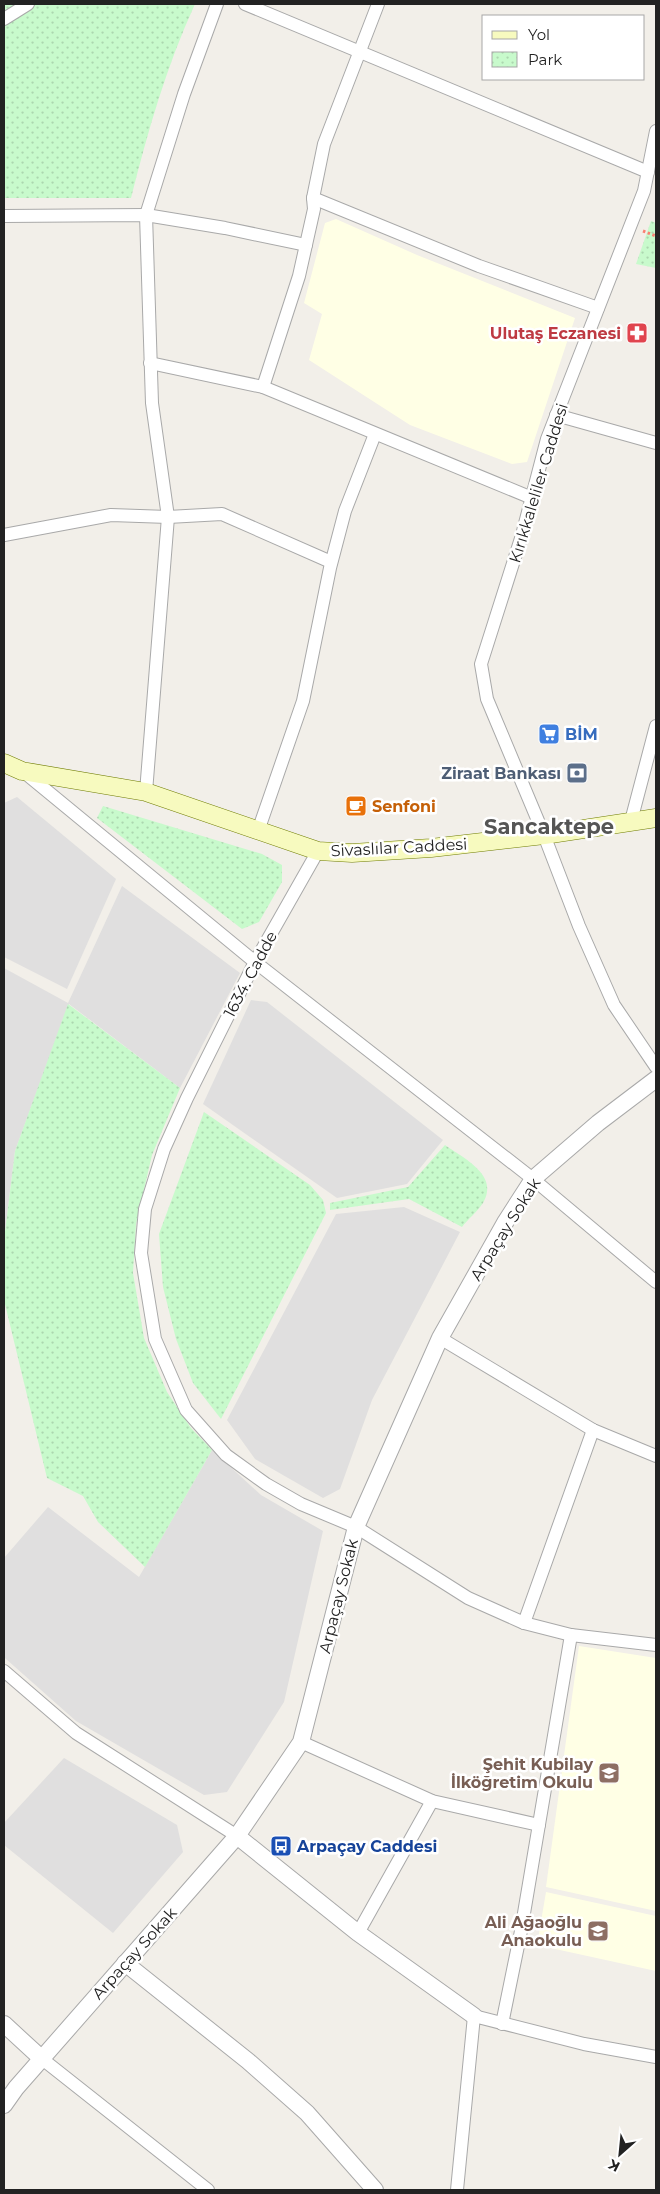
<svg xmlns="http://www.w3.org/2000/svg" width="660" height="2194" font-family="Montserrat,sans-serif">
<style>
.residential{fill:#e0dfdf}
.education{fill:#ffffe5}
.park{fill:url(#park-dots)}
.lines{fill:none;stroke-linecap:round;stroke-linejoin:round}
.minor-casing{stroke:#a9a9a9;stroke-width:14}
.tertiary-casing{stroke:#a9a9a9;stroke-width:18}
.secondary-casing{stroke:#707d05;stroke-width:19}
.path{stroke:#fa8072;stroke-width:3;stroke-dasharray:2.5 2.5;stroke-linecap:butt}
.minor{stroke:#fff;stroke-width:12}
.tertiary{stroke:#fff;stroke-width:16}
.secondary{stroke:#f7fabf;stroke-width:18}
.labels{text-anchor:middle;stroke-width:5;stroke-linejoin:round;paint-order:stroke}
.health-label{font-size:16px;font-weight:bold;fill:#be3a42;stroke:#fff;text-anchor:end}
.street-label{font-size:16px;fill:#222;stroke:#fff}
.shop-label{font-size:16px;font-weight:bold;fill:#366cbe;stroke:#fff;text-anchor:start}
.service-label{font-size:16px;font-weight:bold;fill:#4e5e75;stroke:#fff;text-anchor:end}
.food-label{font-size:16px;font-weight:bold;fill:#c56008;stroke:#fff;text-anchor:start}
.education-label{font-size:16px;font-weight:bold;fill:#785e54;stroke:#fff;text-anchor:end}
.transit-label{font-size:16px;font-weight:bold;fill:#164399;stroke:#fff;text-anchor:start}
.district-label{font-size:21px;font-weight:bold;fill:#555;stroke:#fff}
</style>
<defs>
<pattern id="park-dots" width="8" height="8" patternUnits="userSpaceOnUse" patternTransform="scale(1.25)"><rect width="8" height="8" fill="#c8facc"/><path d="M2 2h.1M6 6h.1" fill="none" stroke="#acd6af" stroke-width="1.8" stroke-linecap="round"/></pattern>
</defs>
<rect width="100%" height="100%" fill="#f2efe9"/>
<g class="residential">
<path d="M17,797L116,879L67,989L4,957V803Z"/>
<path d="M122,886L240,973L180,1088L69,1004L15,1151L4,1240V968L68,1003Z"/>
<path d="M251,1000L267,1002L443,1140L407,1184L337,1198L203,1104Z"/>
<path d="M404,1207L460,1232L372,1400L340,1489L323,1498L255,1459L227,1420L336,1214Z"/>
<path d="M212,1450L261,1495L323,1531L284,1702L227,1792L204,1795L76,1721L6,1659L4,1657V1558L48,1507L139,1577Z"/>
<path d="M64,1758L177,1825L183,1852L113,1933L4,1845V1823Z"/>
</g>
<g class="education">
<path d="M336,219L417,255L575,318L527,462L512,464L410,425L309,360L322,314L304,303L325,223Z"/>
<path d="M579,1646L656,1658V1911L546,1887Z"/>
<path d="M546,1892L656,1916V1971L537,1945Z"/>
</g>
<g class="park">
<path d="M4,4H195C166,67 148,131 131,198H4Z"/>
<path d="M651,221L656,223V268L636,264Z"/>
<path d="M103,806L262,854L282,865V882L259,922L242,929L97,818Z"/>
<path d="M68,1004L180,1088L152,1155L136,1224L133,1273L144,1338L167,1392L191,1428L212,1450L145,1567L98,1522L83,1496L47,1478L4,1300V1240L15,1151Z"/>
<path d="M204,1112L310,1185L323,1200L326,1213L221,1419L193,1383L176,1339L163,1287L159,1234Z"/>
<path d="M445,1145C463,1158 500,1175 483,1203C477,1212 468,1219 462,1227L409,1199L330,1210V1203L408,1187Z"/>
</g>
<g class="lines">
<g class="minor-casing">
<g id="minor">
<path d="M245,4L648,172"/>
<path d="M4,19L28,4"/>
<path d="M656,131L644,191L547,439L522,535L481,664L487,699L544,835L579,926L614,1005L656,1067"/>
<path d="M313,198L479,266L598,308"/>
<path d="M4,216L146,215L225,228L306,245"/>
<path d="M150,363L263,387L532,498"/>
<path d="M263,387L299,276L314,209L313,198L324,144L378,4"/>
<path d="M556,415L656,443"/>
<path d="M4,535L111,515L168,517L222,514L331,562"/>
<path d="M24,772L255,962L533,1179L656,1282"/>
<path d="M146,792L168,517L152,403L146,215L184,94L217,4"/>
<path d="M631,821L656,726"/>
<path d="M258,831L303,701L330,568L345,511L375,434"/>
<path d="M318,851L255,962L187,1098L164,1149L145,1209L141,1253L155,1339L186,1410L226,1455L266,1484L301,1504L356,1527L468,1598L524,1623L571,1635L656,1645"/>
<path d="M440,1338L593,1430L656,1456"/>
<path d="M524,1623L593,1430"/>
<path d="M4,1671L76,1733L237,1836"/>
<path d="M301,1742L432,1801L539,1825"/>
<path d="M358,1933L432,1801"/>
<path d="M502,2024L521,1931L571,1635"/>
<path d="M41,2058L208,2190"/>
<path d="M457,2190L474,2016L584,2044L656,2057"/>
</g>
</g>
<g class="tertiary-casing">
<g id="tertiary">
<path d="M237,1836L358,1933L474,2016"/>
<path d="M125,1963L248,2061L307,2113L375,2190"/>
<path d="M4,2024L41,2058"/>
<path d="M4,2105L16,2088L237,1836L301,1742L356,1527L440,1338L506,1221L533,1179L598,1123L656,1079"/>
</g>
</g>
<g class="secondary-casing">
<path id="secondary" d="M4,763L22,771L146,792L318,851L352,853L431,848L544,835L656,818"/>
</g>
<path class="path" d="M643,231L656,236"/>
<use href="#minor" class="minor"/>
<use href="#tertiary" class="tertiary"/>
<use href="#secondary" class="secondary"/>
</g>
<defs>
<g id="pharmacy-square" transform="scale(1.125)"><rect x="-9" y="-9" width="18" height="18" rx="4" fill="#e0444e" stroke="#fff"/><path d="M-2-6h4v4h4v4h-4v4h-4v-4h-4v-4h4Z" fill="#fff"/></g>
<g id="supermarket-square" transform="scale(1.125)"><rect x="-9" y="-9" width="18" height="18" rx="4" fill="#3f7fe0" stroke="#fff"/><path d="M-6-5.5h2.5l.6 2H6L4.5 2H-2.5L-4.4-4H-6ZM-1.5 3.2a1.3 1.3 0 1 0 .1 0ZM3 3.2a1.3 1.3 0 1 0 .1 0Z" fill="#fff"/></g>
<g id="bank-square" transform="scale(1.125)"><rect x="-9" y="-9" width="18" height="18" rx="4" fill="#5c6f8a" stroke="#fff"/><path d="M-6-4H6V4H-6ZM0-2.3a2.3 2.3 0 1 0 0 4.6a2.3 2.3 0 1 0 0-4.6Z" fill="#fff"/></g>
<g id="cafe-square" transform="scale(1.125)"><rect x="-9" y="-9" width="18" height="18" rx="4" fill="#e8710a" stroke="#fff"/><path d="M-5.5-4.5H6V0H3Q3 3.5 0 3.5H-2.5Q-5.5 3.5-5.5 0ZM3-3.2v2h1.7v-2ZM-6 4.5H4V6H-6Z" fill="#fff"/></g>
<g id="school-square" transform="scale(1.125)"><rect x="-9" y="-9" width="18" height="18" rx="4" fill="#8d6e63" stroke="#fff"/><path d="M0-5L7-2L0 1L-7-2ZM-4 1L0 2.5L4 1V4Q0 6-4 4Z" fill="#fff"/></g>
<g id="bus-square" transform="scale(1.125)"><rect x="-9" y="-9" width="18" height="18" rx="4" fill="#1a4fb4" stroke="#fff"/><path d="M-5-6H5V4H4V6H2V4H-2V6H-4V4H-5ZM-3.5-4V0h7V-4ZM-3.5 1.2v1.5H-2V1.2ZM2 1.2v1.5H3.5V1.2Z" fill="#fff"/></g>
</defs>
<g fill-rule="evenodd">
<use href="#pharmacy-square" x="637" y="333"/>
<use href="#supermarket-square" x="549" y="734"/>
<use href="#bank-square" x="577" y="773"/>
<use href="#cafe-square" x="356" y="806"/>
<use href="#school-square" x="609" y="1773"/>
<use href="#bus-square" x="281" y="1846"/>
<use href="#school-square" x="598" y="1931"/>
</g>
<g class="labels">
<g class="health-label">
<text x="621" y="339">Ulutaş Eczanesi</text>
</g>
<g class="street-label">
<text transform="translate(538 483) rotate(-73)" y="6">Kırıkkaleliler Caddesi</text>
<text transform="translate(399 847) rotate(-3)" y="6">Sivaslılar Caddesi</text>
<text transform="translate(250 974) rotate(-62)" y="6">1634. Cadde</text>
<text transform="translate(505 1229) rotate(-58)" y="6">Arpaçay Sokak</text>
<text transform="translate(338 1596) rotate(-76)" y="6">Arpaçay Sokak</text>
<text transform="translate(134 1953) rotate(-48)" y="6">Arpaçay Sokak</text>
</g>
<g class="shop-label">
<text x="565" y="740">BİM</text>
</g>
<g class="service-label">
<text x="561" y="779">Ziraat Bankası</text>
</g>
<g class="food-label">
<text x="372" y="812">Senfoni</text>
</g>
<g class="education-label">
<text x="593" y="1770">Şehit Kubilay<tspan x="593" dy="18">İlköğretim Okulu</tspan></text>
<text x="582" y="1928">Ali Ağaoğlu<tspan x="582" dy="18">Anaokulu</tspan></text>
</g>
<g class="transit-label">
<text x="297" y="1852">Arpaçay Caddesi</text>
</g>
<g class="district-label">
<text x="549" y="834">Sancaktepe</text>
</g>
</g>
<rect width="660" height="2194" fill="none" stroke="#222222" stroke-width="10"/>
<rect x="482" y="15" width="162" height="65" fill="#ffffff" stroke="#a7a7a7"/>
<rect x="492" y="31" width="25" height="8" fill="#f7fabf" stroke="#a7a7a7"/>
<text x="528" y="40" font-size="15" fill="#222222">Yol</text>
<rect x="492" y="52" width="25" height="15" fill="url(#park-dots)" stroke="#a7a7a7"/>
<text x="528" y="65" font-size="15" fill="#222222">Park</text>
<g transform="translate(620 2154) rotate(207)" stroke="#ffffff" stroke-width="4" paint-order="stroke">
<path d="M0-4L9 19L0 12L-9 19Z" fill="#222222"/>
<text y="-8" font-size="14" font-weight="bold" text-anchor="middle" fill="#222222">K</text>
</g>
</svg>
